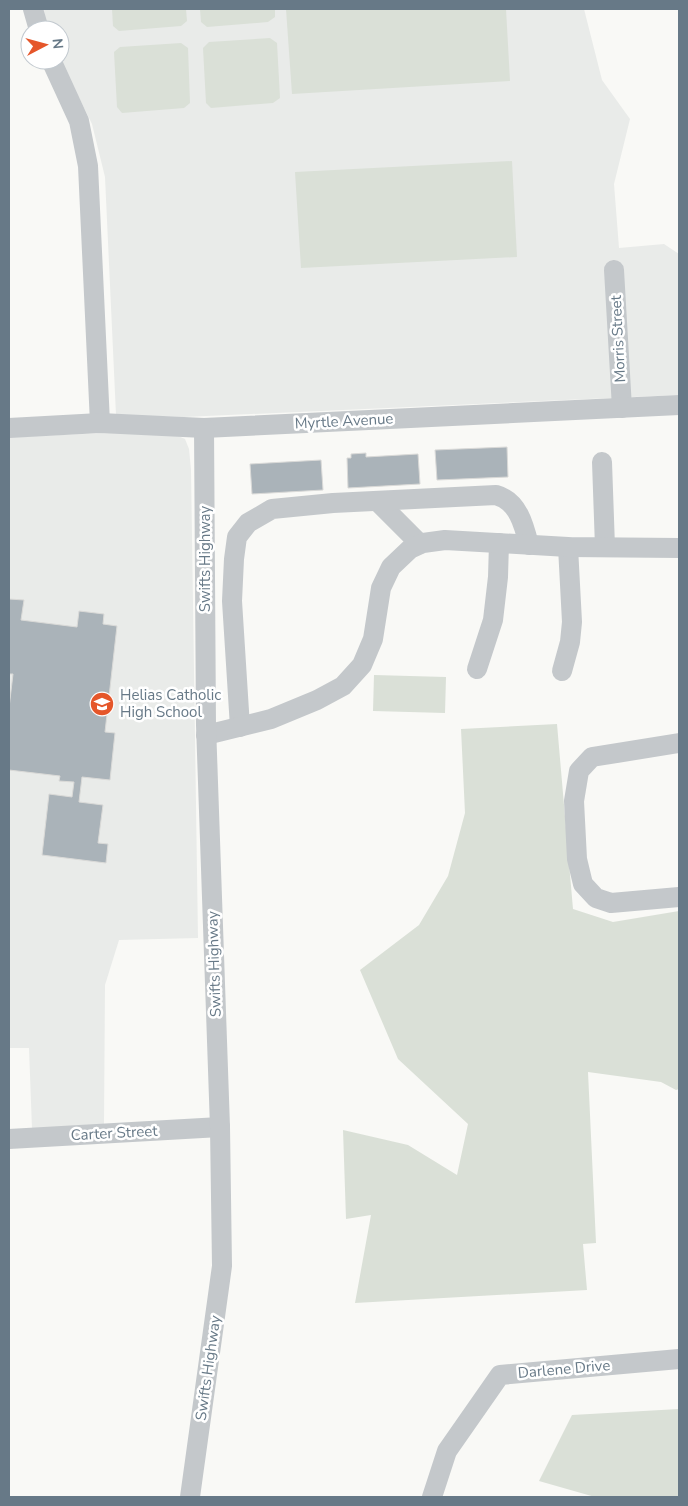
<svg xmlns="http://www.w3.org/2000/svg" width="688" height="1506" font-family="'Nunito Sans',sans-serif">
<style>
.built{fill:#e9ebe9}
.green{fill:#dae0d7}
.building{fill:#aab3b9;stroke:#dadad8}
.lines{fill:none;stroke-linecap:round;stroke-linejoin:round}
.minor{stroke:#c4c8cb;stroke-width:20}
.labels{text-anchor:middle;stroke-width:5;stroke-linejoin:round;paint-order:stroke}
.street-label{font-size:15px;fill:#677987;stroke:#fff}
.poi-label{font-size:15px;fill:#677987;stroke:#fff;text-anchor:start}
</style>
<rect width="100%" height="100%" fill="#f9f9f6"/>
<g class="built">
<path d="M44,9H584L602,80L630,119L614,184L619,248L664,244L679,254V395L184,417L116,415L105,177L92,124L60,60V30H46Z"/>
<path d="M110,433L176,435L185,439L189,449L191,470L198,938L119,940L105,985L104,1124L32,1129L29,1048H9V437Z"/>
</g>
<g class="green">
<path d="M112,9H186L187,21L181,26L119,31L113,26Z"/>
<path d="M200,9H275V17L268,22L207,27L201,22Z"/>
<path d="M286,9H506L510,81L292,94Z"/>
<path d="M270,38L277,43L280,98L273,103L211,108L206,103L203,48L209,42Z"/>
<path d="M181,43L188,48L190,103L184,108L122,113L117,107L114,52L120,47Z"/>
<path d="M512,161L517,257L301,268L295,172Z"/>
<path d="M374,675L446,677L445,713L373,711Z"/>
<path d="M557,724L573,909L613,922L679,911V1089L676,1090L661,1082L588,1072L596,1243L583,1244L587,1290L355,1303L371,1215L346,1219L343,1130L408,1145L457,1175L468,1124L398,1059L360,970L419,925L448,876L465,813L461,729Z"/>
<path d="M679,1409V1497H595L539,1481L572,1415Z"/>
</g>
<g class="building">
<path d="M507,447L508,477L437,480L435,450Z"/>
<path d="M366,453V457L418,454L420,484L348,488L347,458H351V454Z"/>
<path d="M321,460L323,490L252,494L250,464Z"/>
<path d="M9,599L24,600L21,620L77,627L79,611L104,614L103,624L117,626L105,732L115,733L110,780L82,777L79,802L103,805L98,843L108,844L106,863L42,855L49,794L72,797L74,782L59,781L60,776L9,770V708L13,674H9Z"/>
</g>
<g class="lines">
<g class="minor">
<path d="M33,9L39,30"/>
<path d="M51,60L79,121L88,166L100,423"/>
<path d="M614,270L622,408"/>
<path d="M9,428L100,423L204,428L679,405"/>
<path d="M602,462L605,547"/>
<path d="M377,501L420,544"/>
<path d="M477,669L493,620L498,577L499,543"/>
<path d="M562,671L570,642L572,622L568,547"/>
<path d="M240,727L232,601L234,559L237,537L248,523L272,509L333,503L496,495C518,501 524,525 529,545"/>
<path d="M206,735L271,719L317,700L343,686L362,665L373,639L381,588L391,567L410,549L423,543L445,540L568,547L679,548"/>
<path d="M679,743L592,757L579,771L574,801L577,859L583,884L596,898L611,903L679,897"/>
<path d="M9,1139L220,1127"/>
<path d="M190,1497L222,1266L220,1127L206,725L204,428"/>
<path d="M432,1497L447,1451L500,1375L679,1359"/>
</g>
</g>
<defs>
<g id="school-disc" transform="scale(1.25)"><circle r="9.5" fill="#e5562a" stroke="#fff"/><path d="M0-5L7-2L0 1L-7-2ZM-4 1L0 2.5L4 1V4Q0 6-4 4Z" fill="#fff"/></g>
</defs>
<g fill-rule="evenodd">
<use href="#school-disc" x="102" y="704"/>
</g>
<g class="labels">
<g class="street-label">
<text transform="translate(618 339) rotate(-93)" y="5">Morris Street</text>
<text transform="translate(344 421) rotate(-3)" y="5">Myrtle Avenue</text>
<text transform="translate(205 559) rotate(-90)" y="5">Swifts Highway</text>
<text transform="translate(214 964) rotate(-92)" y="5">Swifts Highway</text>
<text transform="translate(114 1133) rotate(-3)" y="5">Carter Street</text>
<text transform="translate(208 1368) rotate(-82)" y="5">Swifts Highway</text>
<text transform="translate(564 1369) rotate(-5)" y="5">Darlene Drive</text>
</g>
<g class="poi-label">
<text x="120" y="700">Helias Catholic<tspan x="120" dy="17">High School</tspan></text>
</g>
</g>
<rect width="688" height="1506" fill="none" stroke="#677987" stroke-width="20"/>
<g transform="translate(45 45) rotate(84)"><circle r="24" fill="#ffffff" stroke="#c2c9cf"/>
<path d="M0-4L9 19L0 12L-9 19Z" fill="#e5562a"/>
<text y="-8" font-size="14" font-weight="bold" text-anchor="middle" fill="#677987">N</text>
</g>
</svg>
